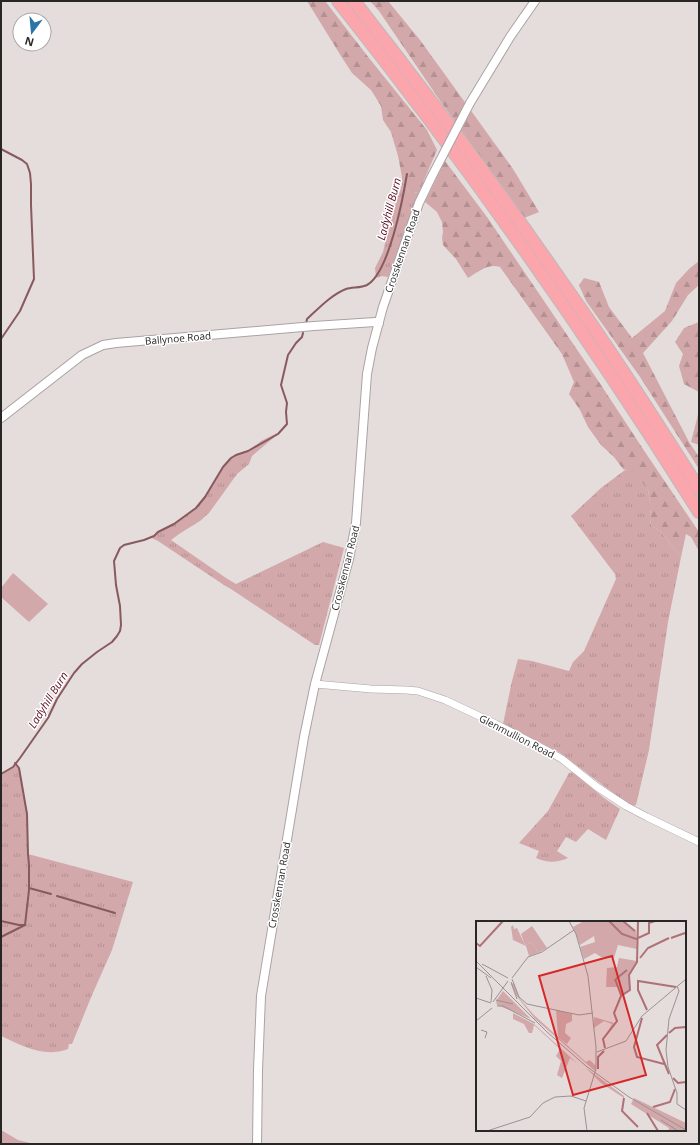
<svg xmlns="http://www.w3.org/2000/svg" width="700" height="1145" font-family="'Open Sans',sans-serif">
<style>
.grass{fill:url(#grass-tufts)}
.forest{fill:url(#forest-firs)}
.pitch{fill:#d2a8aa}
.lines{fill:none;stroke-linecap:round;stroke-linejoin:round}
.stream{stroke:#885a5e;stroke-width:2}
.minor-casing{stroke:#aba3a3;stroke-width:8}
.tertiary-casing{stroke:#aba3a3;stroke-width:10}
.motorway-casing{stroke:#bbbaba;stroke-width:14}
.minor{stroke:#fff;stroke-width:7}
.tertiary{stroke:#fff;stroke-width:8}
.motorway{stroke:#fba5ac;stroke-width:12}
.tertiary-bridge-casing{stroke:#aba3a3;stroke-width:10;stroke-linecap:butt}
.tertiary-bridge{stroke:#fff;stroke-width:8}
.labels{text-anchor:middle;stroke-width:3;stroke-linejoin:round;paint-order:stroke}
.street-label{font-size:10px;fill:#292626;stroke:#fff}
.water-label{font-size:11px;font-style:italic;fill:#5b0b1e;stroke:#fff}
.inset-river{fill:none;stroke:#b07176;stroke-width:2}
.inset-road{fill:none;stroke:#9a9393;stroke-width:1}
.view{fill:#d62828;fill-opacity:0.15;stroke:#d62828;stroke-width:2}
.inset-edge{fill:none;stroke:#292626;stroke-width:2}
</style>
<defs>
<pattern id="grass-tufts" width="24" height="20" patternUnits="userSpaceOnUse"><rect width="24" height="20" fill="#d2a8aa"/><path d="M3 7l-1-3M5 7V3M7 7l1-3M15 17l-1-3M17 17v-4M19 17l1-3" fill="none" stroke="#b49092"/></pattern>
<pattern id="forest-firs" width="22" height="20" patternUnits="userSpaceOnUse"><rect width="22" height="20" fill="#d2a8aa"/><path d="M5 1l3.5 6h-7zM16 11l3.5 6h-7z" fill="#b49092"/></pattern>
</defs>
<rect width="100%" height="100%" fill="#e5dcdc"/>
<g class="grass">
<path d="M402,185L413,193L419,192L388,277L382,276L376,278L375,268L383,252L390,221Z"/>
<path d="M277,433L278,434L252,456L249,464L237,474L209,513L200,521L179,534L171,540L226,578L236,584L323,542L344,548L319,645H315L231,589L224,585L158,541L152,538L158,532L174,524L196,508L205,497L225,464L234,456L248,451L261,441Z"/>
<path d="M625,470L635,472L648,490L651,508L650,518L651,525L661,532L681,557L668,622L649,750L636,805L633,806L617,796L559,752L503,724L512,681L518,659L532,661L569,671L573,662L584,651L616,579L615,574L571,516L601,488Z"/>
<path d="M15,763L19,768L27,814L28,854L133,882L112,950L92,995L72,1044H69L68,1049C44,1058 23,1046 1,1036V774L13,767Z"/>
<path d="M573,772L604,798L620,809L606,840L588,829L576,842L566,837L557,851L568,858C556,863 548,863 536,858L539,851L519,843L548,811L569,773Z"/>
<path d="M1,1130L18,1140L34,1144H1Z"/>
</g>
<g class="forest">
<path d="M307,1H325L369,58L427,130L437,150L419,192L413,193L402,185V177L398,156L391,132L383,120L381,106L371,90L352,73L341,56Z"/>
<path d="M370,1H388L420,40L513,169L539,212L524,218L443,105L379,11Z"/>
<path d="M445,161L487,217L599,382L645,452L699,532V551L691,537L686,534L681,557L661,532L651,525L650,518L651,508L648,490L635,473L623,469L614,457L601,445L588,427L580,410L569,394L574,382L562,354L500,267C488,263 478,272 468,278L456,259L443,245L442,238L443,232L442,222L437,212L425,202Z"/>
<path d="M699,261V285L688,295L672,321L643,353L689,442L699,457V469L640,377L586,301L579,285L584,278L599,282L609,307L632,338L665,311L676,283L690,268Z"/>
<path d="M699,322V392L684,384L679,366L683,354L675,342L684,328Z"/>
<path d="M699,411V445L691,442Z"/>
</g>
<path class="pitch" d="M13,573L48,604L29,622L1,597V588Z"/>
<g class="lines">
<g class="stream">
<path d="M1,149L22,160L27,164L30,173L31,184V205L34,279L20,311L1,339"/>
<path d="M306,324L307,319C319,308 331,295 346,289C352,287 361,288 367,285C389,273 403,198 407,174"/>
<path d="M15,763L19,768L27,814L28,854L29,865V890L25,925"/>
<path d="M1,774L13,767L20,758L48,718L57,699L74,673L82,664L97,652L112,642L117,636L120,631L121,625L120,606L116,585L114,561L120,548L124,545L144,540L154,536L158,532L174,524L196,508L205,497L223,467L231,458L236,455L248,451L278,434L287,424L286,412L287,403L281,385L288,355L296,343L302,337L303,333"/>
<path d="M29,888L51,894"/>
<path d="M57,896L115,913"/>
<path d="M1,921L19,925H24"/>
<path d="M1,937L25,925"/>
</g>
<g class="minor-casing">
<path id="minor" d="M315,684L371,689L406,690L418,691L445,700L496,724L546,750L562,759L597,787L626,806L647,817L699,842"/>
</g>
<g class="tertiary-casing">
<g id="tertiary">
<path d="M470,103L510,37L535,1"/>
<path d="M1,418L82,355L103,345L116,343L314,326L375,322L379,323"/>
<path d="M257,1144L258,1070L261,996L304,737L315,684L349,559L356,523L367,374L372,348L383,307L419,203L432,176"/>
</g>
</g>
<g class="motorway-casing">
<g id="motorway">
<path d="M338,1C468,165 588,335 699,512"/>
<path d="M354,1C427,94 497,188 564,285C611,351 655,420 699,489"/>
</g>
</g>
<use href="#minor" class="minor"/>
<use href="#tertiary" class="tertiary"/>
<use href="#motorway" class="motorway"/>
<g class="tertiary-bridge-casing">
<path id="tertiary-bridge" d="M432,176L470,103"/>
</g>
<use href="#tertiary-bridge" class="tertiary-bridge"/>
</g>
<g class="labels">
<g class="street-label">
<text transform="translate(402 251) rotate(-71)" y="4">Crosskennan Road</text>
<text transform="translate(178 338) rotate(-5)" y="4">Ballynoe Road</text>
<text transform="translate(345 568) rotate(-76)" y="4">Crosskennan Road</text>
<text transform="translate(517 736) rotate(27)" y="4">Glenmullion Road</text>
<text transform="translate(279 885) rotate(-80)" y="4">Crosskennan Road</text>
</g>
<g class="water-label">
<text transform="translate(389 209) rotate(-75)" y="4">Ladyhill Burn</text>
<text transform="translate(48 700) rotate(-58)" y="4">Ladyhill Burn</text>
</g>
</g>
<g transform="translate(476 921)">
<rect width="210" height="210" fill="#e5dcdc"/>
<path d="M108,0H147L160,10L161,28L142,24L138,37L125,36L119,32L108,38L104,26L119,21L118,15L104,24L97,6ZM56,5L71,27L62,32L56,21L49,24L45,13ZM143,37L161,40L153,54L154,69L145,75L141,66H130L131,47L141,46ZM80,89L96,93V100L90,103L89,112L95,117L91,123L82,116ZM118,96L138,102L128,117L136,103L128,100L118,107Z" fill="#d2a8aa"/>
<path d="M37,4L38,8L41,7L49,24L56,21L62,32L53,35L50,25L37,19L35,6ZM38,62L44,78L58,94L101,133L110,141L113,139L116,141L120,145L119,150L59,98L39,73L35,63ZM27,70L55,98L21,84L20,80ZM37,92L58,103L101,142L94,137L86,157L81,154L85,140L80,135L84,128L58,104L56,112H53L48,103L37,98ZM109,146L148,175V177L125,162ZM158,177L210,202V210H192L193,207L155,183Z" fill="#d2a8aa"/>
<path class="inset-river" d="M133,0L146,13L160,18L173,12V2L179,0M147,0L159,10M195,17L209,12M0,22L4,25L27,0M164,37L172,27L193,17M139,58L145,74M140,58L151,49M171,89L162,69V60L200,66M166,97L158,126L161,136L188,143M193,112L199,107L210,106M191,114L181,124L193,153M129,127L127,118L141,100L138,92L145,75L154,69L153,54L161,41L162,0M122,148V136L128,130M197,157L202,162L210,161M148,177L146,190L162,206M177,186L194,181L199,168M171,192L182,210"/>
<path class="inset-road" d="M93,0L100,13L112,55L120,126V148L108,187L111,210M0,40L71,111L110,145L153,176L210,209M6,43L32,57M0,46L15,57M10,55L16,69L15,81M36,57L52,36L66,31L98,9M36,58L43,76L51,83L103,94L117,92M35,61L41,78M201,65L203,70L193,98L190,129L192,146L201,172V183L210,189M0,77L15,82M20,79L37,83M17,81L32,60M21,85H27L59,102M0,100L16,87M5,109L11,111L9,117M121,131L150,120L166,95L210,58M185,199L202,210M11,210L54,196L67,182L79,176L95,175L110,180"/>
<path class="view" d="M136,35L170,154L97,174L63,55Z"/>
<rect width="210" height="210" class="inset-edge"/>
</g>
<rect width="700" height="1145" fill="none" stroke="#292626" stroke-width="4"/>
<g transform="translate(32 32) rotate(196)"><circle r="19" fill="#ffffff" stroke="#a9a8a8"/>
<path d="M0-3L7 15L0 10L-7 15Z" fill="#2a75a8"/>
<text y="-6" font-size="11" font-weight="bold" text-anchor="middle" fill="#292626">N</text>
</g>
</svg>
